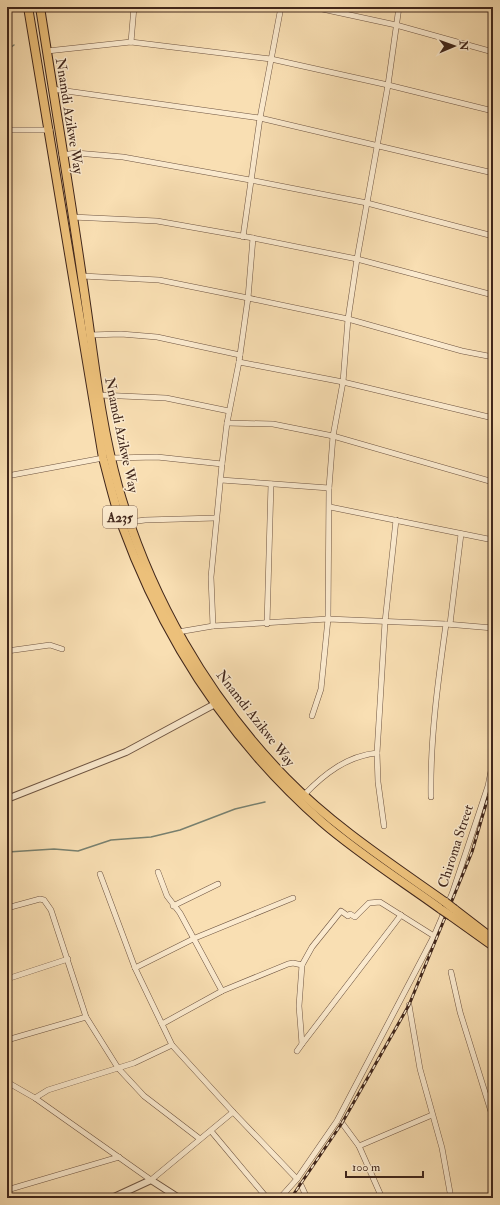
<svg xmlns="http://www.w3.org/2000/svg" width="500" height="1205" font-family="'IM FELL Double Pica',serif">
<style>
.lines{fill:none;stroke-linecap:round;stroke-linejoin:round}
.stream{stroke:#788170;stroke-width:1.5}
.minor-casing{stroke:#6e5441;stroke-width:6}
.tertiary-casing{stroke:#6e5441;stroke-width:8}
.trunk-casing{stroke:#40261b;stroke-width:10}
.minor{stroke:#fbeace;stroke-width:5}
.tertiary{stroke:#fbeace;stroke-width:6}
.trunk{stroke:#ecc07a;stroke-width:8}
.rail-casing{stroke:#40261b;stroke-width:3}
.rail{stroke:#fbeace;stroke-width:1.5;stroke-dasharray:4.5;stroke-linecap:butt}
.trunk-bridge-casing{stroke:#40261b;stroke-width:10;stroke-linecap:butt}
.trunk-bridge{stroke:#ecc07a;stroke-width:8}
.labels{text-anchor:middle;stroke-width:3;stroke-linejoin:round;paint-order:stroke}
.shield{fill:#fbeace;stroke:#786151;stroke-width:1}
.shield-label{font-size:13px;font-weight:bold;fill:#40261b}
.street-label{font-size:14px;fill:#40261b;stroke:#fbeace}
</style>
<rect width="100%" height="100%" fill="#f9dfb3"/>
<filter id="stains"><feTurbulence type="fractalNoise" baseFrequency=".005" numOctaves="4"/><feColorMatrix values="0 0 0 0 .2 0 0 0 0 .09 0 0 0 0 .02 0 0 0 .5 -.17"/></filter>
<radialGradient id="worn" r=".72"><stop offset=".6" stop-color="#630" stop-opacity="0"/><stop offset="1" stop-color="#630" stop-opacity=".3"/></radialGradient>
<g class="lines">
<g class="stream">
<path d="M7,50L14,45"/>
<path d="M7,854L8,852L54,849L78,851L111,840L151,837L180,830L235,809L265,802"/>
</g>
<g class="minor-casing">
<g id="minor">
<path d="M313,7L396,25L493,52"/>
<path d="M131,42L134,7"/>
<path d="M47,51L131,42L271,59L388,85L493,111"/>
<path d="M52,89L260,118L493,173"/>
<path d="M7,130H50"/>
<path d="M62,155L76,153L123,157L250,180L367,203L493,236"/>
<path d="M72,217L157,221L253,238L357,259L493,295"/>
<path d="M243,237L260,118L281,7"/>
<path d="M82,276L159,280L248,298L348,319L462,351L493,357"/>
<path d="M90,335L121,334L157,337L240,355"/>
<path d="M239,362L343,382L493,418"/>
<path d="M99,395L166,398L229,411"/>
<path d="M227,423L273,424L333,436L493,482"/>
<path d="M112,458L157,457L222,464"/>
<path d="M7,476L103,458"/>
<path d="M221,480L329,488"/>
<path d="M330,507L493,540"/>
<path d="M130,522L145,520L216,518"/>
<path d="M267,624L271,484"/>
<path d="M450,624L461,534"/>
<path d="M213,626L211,577L222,464L227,423L239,362L248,298L253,238"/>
<path d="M178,632L213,626L328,619L446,624L493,628"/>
<path d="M7,651L50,645L62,649"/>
<path d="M312,716L321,689L328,619L329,488L333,436L343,382L348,319L357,259L388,85L399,7"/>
<path d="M304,795C324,774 347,756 377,753"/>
<path d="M431,797C430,739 438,681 446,624"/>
<path d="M384,826L378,782L377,753L385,622L396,520"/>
<path d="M158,872L167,896L180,913L222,991"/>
<path d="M100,874L135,968L172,1045L233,1112L297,1179"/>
<path d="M173,906L218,884"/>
<path d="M7,908L40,899L44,900L51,910L86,1017L118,1068L144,1096L200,1139"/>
<path d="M135,968L195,938L293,898"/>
<path d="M451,972L460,1012L493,1118"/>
<path d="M7,979L68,959"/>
<path d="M409,1005L420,1069L442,1148L451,1198"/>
<path d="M162,1024L222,991L288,964L293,963L302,965L312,947L341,911L348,916L350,914L355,917L369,903L380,902L434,936"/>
<path d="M7,1040L86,1017"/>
<path d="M302,1044L401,915"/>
<path d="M297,1051L302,1044L299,1006L302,965"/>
<path d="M7,1082L35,1098L151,1180L233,1112"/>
<path d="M35,1098L48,1090L134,1063L172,1045"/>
<path d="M342,1123L359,1146L382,1198"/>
<path d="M211,1131L267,1198"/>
<path d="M359,1146L432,1115"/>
<path d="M301,1185L307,1198"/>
<path d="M7,1190L119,1157"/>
<path d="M280,1198L297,1179L337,1121L434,936L452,894L488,786L493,761"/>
</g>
</g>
<g class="tertiary-casing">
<g id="tertiary">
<path d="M7,799L126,752L215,704"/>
<path d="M112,1198L151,1180L179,1198"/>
</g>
</g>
<g class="trunk-casing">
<g id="trunk">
<path d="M28,7L103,458C109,480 114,503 122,525C164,640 230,741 322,822C359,854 402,881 442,910"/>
<path d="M40,7C54,97 69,187 82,277C93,347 99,418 118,486C149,595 207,697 286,778C333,826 390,863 445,902"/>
<path d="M454,909L493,939"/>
<path d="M451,916L493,946"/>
</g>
</g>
<use href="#minor" class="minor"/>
<use href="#tertiary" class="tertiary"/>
<use href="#trunk" class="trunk"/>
<g class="rail-casing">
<path id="rail" d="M291,1198L342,1123L409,1005L472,852L493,780"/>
</g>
<use href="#rail" class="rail"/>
<g class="trunk-bridge-casing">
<g id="trunk-bridge">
<path d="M445,902L454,909"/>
<path d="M442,910L451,916"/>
</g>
</g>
<use href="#trunk-bridge" class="trunk-bridge"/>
</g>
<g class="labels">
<rect class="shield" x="103" y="506" width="34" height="22" rx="3"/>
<g class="shield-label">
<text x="120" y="522">A235</text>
</g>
<g class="street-label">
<text transform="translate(70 116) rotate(81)" y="5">Nnamdi Azikwe Way</text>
<text transform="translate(122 435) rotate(78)" y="5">Nnamdi Azikwe Way</text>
<text transform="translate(256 718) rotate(52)" y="5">Nnamdi Azikwe Way</text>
<text transform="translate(455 846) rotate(-72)" y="5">Chiroma Street</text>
</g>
</g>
<rect width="500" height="1205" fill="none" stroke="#f9dfb3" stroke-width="24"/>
<rect x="8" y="8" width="484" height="1189" fill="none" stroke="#40261b" stroke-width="2"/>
<rect x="12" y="12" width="476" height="1181" fill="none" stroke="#40261b"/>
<g transform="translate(454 46) rotate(88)" stroke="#fbeace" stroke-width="3" paint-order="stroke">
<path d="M0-3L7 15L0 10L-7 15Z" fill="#40261b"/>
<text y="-6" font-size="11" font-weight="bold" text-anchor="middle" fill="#40261b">N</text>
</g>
<path d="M346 1171v6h77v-6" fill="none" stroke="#40261b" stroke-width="2"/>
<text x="352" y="1171" font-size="12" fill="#40261b" stroke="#fbeace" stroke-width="3" paint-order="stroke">100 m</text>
<rect width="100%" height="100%" filter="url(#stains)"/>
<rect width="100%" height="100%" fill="url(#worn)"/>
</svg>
